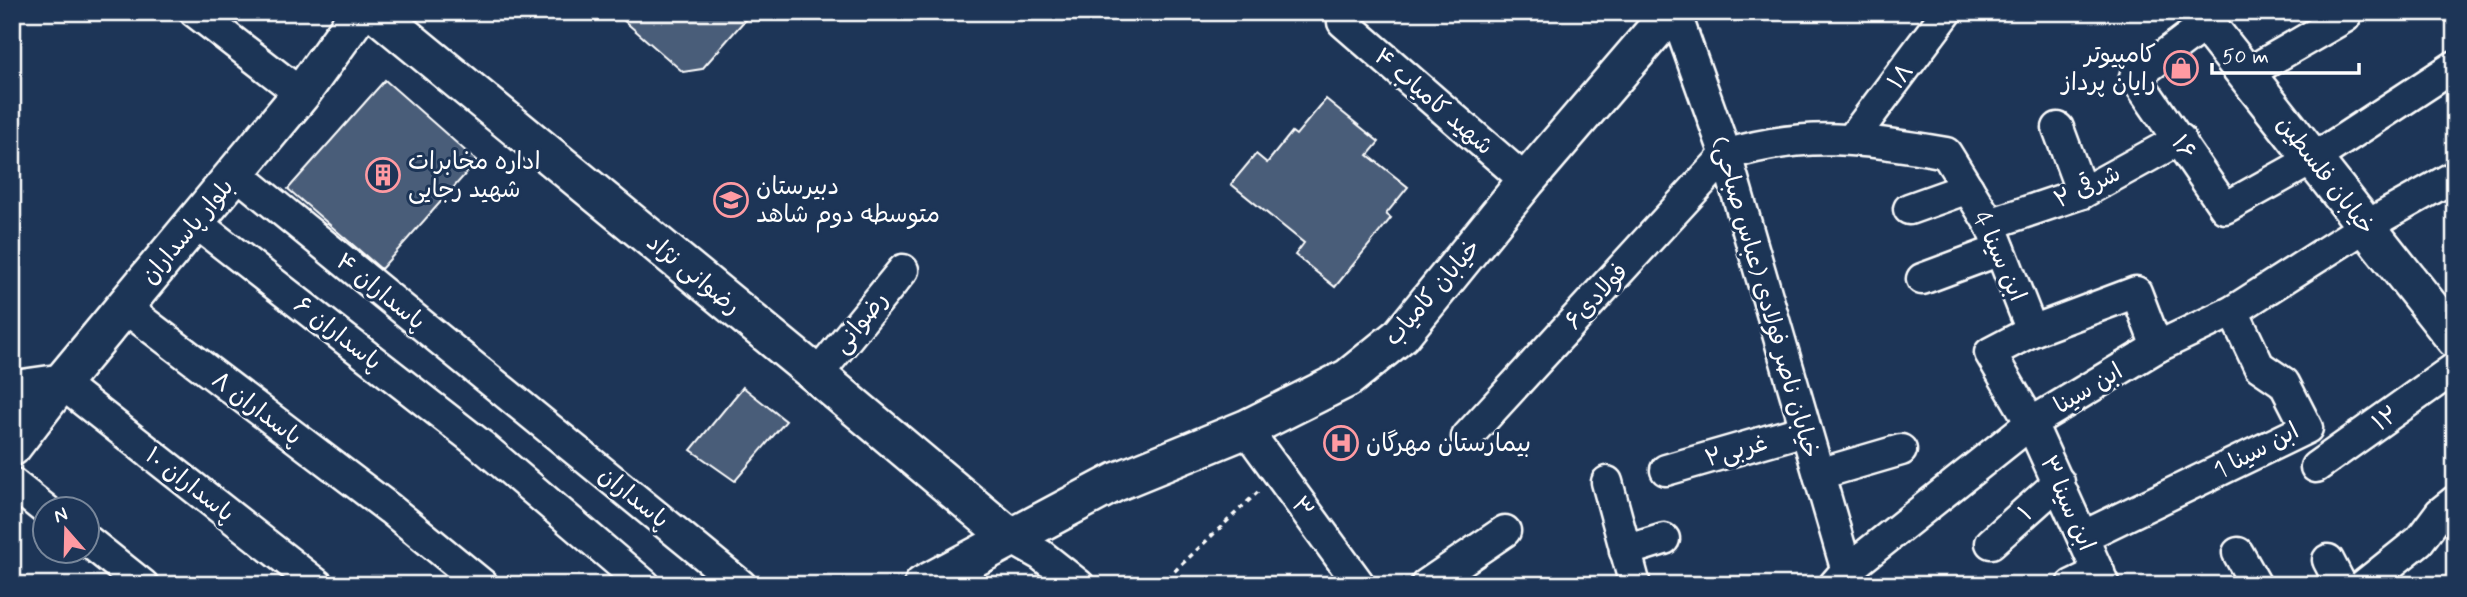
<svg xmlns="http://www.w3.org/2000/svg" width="2467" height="597" font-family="Mynerve,'Playpen Sans Arabic',sans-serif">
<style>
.building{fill:#4a5d79;stroke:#fff;stroke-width:2}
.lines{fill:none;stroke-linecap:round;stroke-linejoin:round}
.minor-casing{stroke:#fff;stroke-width:35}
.major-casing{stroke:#fff;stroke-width:42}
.path{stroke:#fff;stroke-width:3.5;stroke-dasharray:5 5;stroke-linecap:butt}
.minor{stroke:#1d3557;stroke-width:30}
.major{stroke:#1d3557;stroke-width:37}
.labels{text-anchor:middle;stroke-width:6;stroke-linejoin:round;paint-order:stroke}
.poi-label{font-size:24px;fill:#fff;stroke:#1d3557;text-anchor:start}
.street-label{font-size:24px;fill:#fff;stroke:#1d3557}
</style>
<rect width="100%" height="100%" fill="#1d3557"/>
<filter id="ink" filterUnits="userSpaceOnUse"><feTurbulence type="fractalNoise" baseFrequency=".0143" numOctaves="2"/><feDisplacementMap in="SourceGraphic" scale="14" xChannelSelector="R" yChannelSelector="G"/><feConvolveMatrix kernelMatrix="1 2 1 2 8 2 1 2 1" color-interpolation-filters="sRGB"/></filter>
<g filter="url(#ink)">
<g class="building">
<path d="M614,12H752L702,69L683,72Z"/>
<path d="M385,80L477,161L381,269L288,189Z"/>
<path d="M1326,99L1379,142L1368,155L1408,187L1386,214L1391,218L1335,287L1295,255L1304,243L1231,184L1256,154L1267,163L1292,132L1296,135Z"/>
<path d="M743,387L786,421L735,481L691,450Z"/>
</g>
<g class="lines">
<g class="minor-casing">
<g id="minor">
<path d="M195,12L301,94"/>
<path d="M1675,12L1726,155L1851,585"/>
<path d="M1343,22L1526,181"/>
<path d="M2206,24L2135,77L2225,208L2313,159L2455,66"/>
<path d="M2246,74L2345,17"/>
<path d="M2058,128L2082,193"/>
<path d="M1852,139L1947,12"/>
<path d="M236,173L741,585"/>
<path d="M1909,209L1968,188"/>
<path d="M195,222L481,445L645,585"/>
<path d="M1990,224L2082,193L2180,139"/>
<path d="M1922,279L2000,250"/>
<path d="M124,307L390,509L483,585"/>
<path d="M2032,331L2136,292L2157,347"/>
<path d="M817,375L903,270"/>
<path d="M61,383L318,585"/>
<path d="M1246,429L1360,585"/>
<path d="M1467,437L1726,155C1804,130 1868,139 1946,153L1990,224L2032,331L1990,353L2031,423L2104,585"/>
<path d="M2316,467L2455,368"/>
<path d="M1666,470L1805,430"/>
<path d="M1819,474L1901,450"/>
<path d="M1607,482L1635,585"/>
<path d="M12,483L46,510"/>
<path d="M2084,536L2307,428L2284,383L2259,366L2233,311"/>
<path d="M1011,538L1041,555L1079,585"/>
<path d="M88,541L143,585"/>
<path d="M1991,543L2059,482"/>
<path d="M1625,551L1664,539"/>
<path d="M2238,553L2256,585"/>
<path d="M2328,560L2341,585"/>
<path d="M1426,585L1505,531"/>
<path d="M1834,585L1847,570L2031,423L2157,347L2233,311L2366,226L2455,176"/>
<path d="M2072,585L2099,572"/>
<path d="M2364,585L2419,541L2440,513L2455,501"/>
</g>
</g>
<g class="major-casing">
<g id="major">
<path d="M375,12L817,375L1011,538"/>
<path d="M2197,12L2455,339"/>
<path d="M12,390L61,383"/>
<path d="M12,447L61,383L301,94L360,12"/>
<path d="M923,585L1116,482L1246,429L1348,378L1401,335L1526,181L1671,12"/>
</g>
</g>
<path class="path" d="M1160,585L1261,489"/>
<use href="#minor" class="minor"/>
<use href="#major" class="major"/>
</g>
</g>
<defs>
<g id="shop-ring" transform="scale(1.75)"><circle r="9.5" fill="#1d3557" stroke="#ff9aa2" stroke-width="1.5"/><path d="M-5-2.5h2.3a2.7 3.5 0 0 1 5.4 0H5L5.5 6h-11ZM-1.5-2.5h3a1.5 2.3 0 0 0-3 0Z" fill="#ff9aa2"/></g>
<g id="building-ring" transform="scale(1.75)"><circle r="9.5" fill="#1d3557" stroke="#ff9aa2" stroke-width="1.5"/><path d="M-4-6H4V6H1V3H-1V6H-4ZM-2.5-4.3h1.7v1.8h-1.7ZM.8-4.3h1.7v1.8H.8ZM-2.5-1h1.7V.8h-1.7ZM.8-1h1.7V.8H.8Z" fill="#ff9aa2"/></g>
<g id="school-ring" transform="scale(1.75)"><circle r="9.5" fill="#1d3557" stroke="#ff9aa2" stroke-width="1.5"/><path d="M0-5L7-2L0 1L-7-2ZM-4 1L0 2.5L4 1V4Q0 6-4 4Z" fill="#ff9aa2"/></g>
<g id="hospital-ring" transform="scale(1.75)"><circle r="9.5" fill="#1d3557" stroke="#ff9aa2" stroke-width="1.5"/><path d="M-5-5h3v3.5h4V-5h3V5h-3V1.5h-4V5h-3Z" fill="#ff9aa2"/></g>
</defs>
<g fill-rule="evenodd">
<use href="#shop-ring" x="2181" y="68"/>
<use href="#building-ring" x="383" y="175"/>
<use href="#school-ring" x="731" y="200"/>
<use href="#hospital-ring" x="1341" y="443"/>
</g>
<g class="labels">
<g class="poi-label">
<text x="2156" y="62" text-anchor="end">کامپیوتر<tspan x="2156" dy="28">رایان پرداز</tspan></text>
<text x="408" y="169">اداره مخابرات<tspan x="408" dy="28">شهید رجایی</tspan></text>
<text x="756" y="194">دبیرستان<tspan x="756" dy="28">متوسطه دوم شاهد</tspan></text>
<text x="1366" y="451">بیمارستان مهرگان</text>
</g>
<g class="street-label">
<text transform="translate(1900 76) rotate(-53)" y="8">۱۸</text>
<text transform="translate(1434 101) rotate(41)" y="8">شهید کامیاب ۴</text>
<text transform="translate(2184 147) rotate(56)" y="8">۱۶</text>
<text transform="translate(2326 175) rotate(52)" y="8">خیابان فلسطین</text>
<text transform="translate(2087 186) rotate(-25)" y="8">۲ شرقی</text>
<text transform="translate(187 231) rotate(-50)" y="8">بلوار پاسداران</text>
<text transform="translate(2000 256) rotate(66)" y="8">ابن سینا 4</text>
<text transform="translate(694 274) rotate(39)" y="8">رضوانی نژاد</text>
<text transform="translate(381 291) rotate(39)" y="8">پاسداران ۴</text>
<text transform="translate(1432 292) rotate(-49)" y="8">خیابان کامیاب</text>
<text transform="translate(1596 296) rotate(-47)" y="8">فولادی۶</text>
<text transform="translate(1766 297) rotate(74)" y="8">خیابان ناصر فولادی (عباس صباحی)</text>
<text transform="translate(860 322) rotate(-51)" y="8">رضوانی</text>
<text transform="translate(338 333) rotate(38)" y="8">پاسداران ۶</text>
<text transform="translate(2088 388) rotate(-31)" y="8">ابن سینا</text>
<text transform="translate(257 408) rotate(37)" y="8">پاسداران ۸</text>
<text transform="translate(2385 418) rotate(-36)" y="8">۱۲</text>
<text transform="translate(1736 450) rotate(-16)" y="8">غربی۲</text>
<text transform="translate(2256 450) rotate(-28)" y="8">ابن سینا 1</text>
<text transform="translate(190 484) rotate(38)" y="8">پاسداران ۱۰</text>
<text transform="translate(634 497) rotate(39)" y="8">پاسداران</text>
<text transform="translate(2068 503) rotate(66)" y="8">ابن سینا ۳</text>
<text transform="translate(1303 507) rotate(54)" y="8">۳</text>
<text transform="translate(2025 513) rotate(-42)" y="8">۱</text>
</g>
</g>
<rect width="2467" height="597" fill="none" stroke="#1d3557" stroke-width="42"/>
<rect x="21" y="21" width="2425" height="555" fill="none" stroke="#fff" stroke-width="2.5" filter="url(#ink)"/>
<g transform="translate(66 530) rotate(340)"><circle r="33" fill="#1d3557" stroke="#77869a" stroke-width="2"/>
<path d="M0-5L12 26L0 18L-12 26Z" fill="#ff9aa2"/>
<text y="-10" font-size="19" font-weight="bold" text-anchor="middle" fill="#ffffff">N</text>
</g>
<path d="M2212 63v10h147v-10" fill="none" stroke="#ffffff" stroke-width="3.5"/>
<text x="2222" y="63" font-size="21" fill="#ffffff" stroke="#1d3557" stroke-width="5" paint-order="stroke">50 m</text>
</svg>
